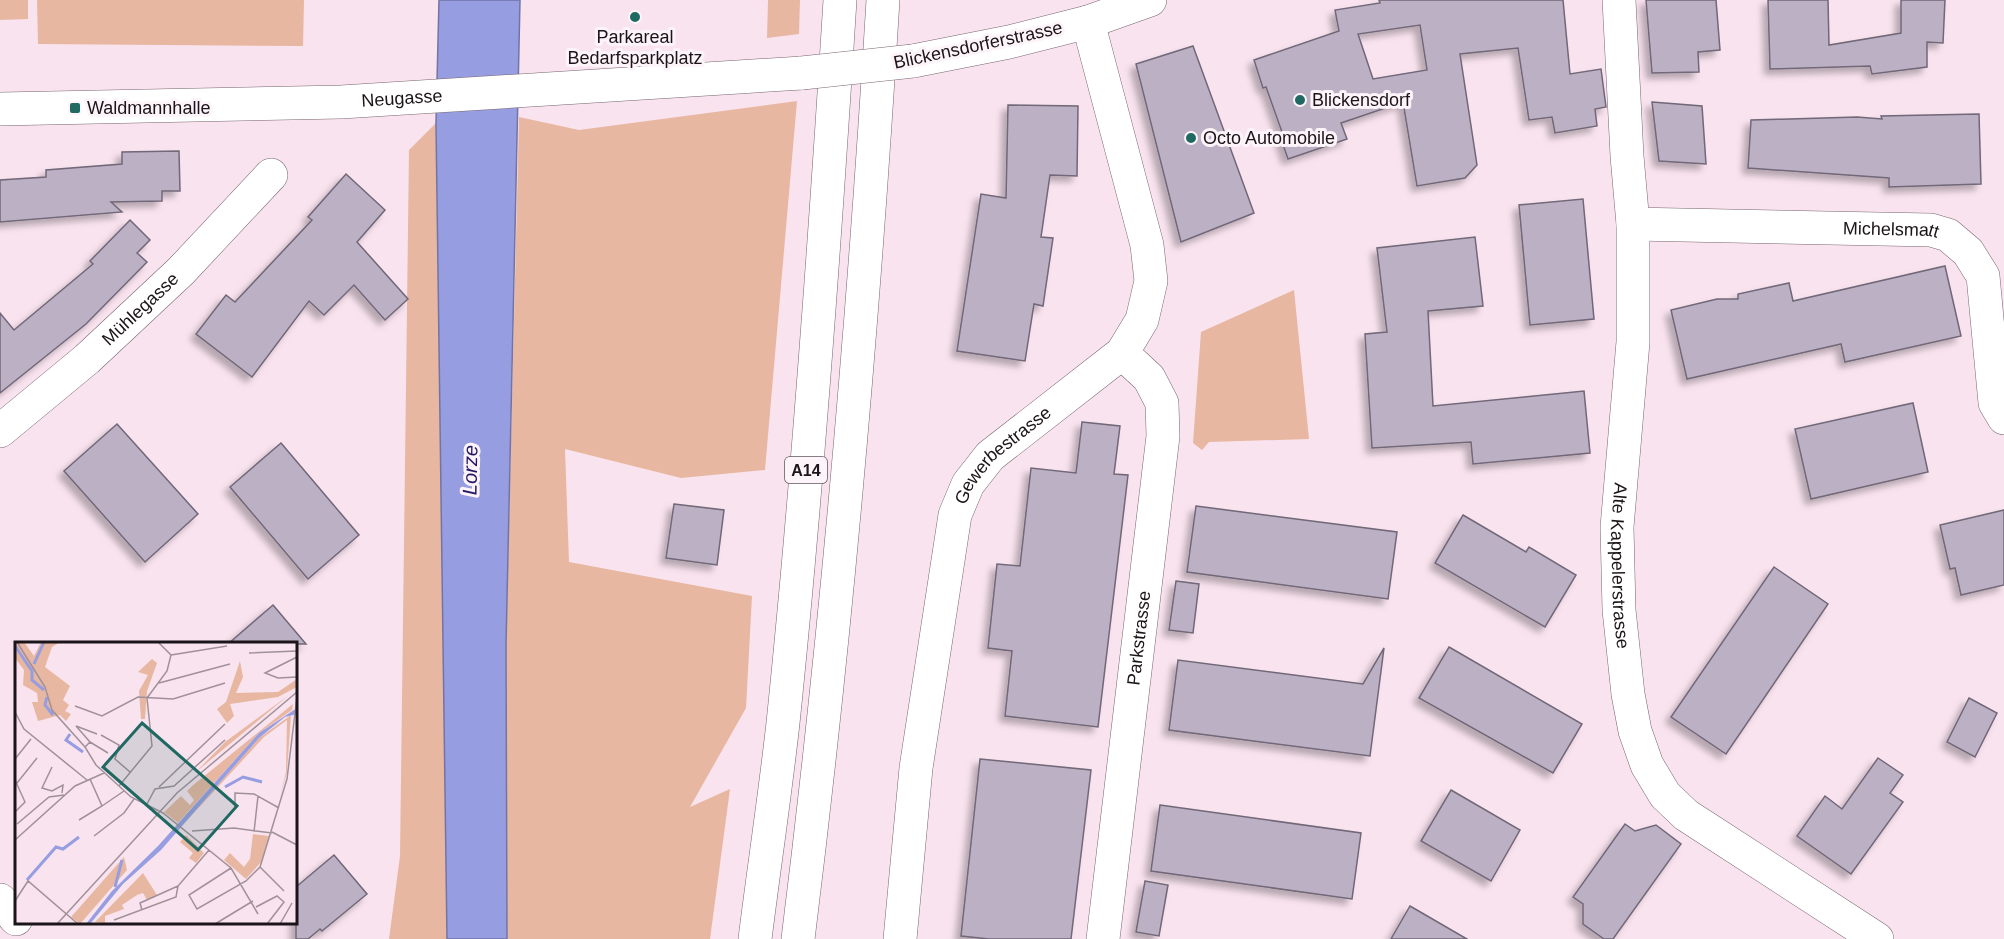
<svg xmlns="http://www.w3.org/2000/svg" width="2004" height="939" font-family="Helvetica,sans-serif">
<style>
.green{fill:#e8b7a1}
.water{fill:#979de1;stroke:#7274a5;stroke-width:1.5}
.building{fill:#bcb1c4;stroke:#716778;stroke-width:1.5;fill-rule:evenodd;filter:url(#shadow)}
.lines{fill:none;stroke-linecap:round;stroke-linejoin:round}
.minor-casing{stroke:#77656f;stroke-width:34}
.highway-casing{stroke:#77656f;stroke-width:34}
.minor{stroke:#fff;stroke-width:33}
.highway{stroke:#fff;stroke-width:33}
.minor-bridge-casing{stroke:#77656f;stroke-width:34;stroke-linecap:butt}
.minor-bridge{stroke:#fff;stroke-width:33}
.poi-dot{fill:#1f6962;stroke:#fdf4f9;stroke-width:2}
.labels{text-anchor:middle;stroke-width:6;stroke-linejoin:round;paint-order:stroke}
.shield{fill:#fdf4f9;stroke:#5f575c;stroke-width:1.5}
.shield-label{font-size:16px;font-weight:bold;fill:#1b1418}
.poi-label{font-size:18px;fill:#1b1418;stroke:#fdf4f9;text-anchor:start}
.street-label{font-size:18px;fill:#1b1418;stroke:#fdf4f9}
.water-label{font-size:20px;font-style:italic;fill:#221866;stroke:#fdf4f9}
.inset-river{fill:none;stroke:#979de1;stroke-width:3}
.inset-road{fill:none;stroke:#a09099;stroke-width:1.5}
.view{fill:#1f6962;fill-opacity:0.15;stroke:#1f6962;stroke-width:3}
.inset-edge{fill:none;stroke:#1b1418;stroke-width:3}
</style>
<defs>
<filter id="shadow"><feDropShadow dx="-5.5" dy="5.5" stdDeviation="3" flood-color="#0004"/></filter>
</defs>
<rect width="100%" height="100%" fill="#f9e3ef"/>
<g class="green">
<path d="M0,0H28V19L0,20Z"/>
<path d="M37,0H304L303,46L38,44Z"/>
<path d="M768,0H800L799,34L767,38Z"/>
<path d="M797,101L765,470L681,478L565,449L569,562L752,596L746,708L690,807L730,789L710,939H507L506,645L519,117L579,130Z"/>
<path d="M436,123L447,939H389L400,856L409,150Z"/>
<path d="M1294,290L1309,439L1209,442L1202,450L1193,443L1201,332Z"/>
</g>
<path class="water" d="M439,0H520L506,645L507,939H447L436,123Z"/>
<g class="building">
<path d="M1379,0H1563L1570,74L1601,69L1606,107L1595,109L1597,126L1555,133L1552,117L1529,120L1518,48L1460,54L1477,165L1465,178L1417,186L1403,102L1341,123L1347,139L1288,159L1279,133L1282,132L1266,87L1263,88L1254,60L1339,31L1335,10L1380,3ZM1420,25L1427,70L1373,79L1358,34Z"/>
<path d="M1646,0H1716L1720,50L1698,52L1699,72L1652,73Z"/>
<path d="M1768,0H1828L1829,45L1901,33V0H1945L1943,43L1927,42V67L1872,74L1870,66L1770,69Z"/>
<path d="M1193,46L1254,213L1181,242L1136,64Z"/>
<path d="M1652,102L1702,106L1706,164L1659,161Z"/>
<path d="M1008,105L1078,106L1077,176L1050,175L1041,237L1053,238L1043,306L1034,304L1025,361L957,351L981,194L1006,198Z"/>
<path d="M1979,114L1981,184L1889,187V178L1748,168L1751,120L1857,117L1882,119L1881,116Z"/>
<path d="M179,151L180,191H162V201L111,202L122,212L0,222V180L46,177V170L122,164V152Z"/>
<path d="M346,174L385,210L357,242L408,299L385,320L354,285L324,315L309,301L252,377L196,334L226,295L235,302L312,220L308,217Z"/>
<path d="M1583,199L1594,319L1530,325L1519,205Z"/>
<path d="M130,220L150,240L137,253L147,262L86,324L0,393V313L14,330L93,264L90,261Z"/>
<path d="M1475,237L1483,306L1428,311L1433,406L1584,391L1590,453L1473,464L1471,442L1372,448L1365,334L1387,332L1377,248Z"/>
<path d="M1945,266L1961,336L1845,362L1841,344L1687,379L1671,310L1717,299H1738V294L1789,283L1793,301Z"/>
<path d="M1913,403L1928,472L1811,499L1795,429Z"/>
<path d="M1082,422L1120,426L1114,474L1128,475L1098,727L1005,716L1012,651L988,648L997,564L1020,566L1031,468L1076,473Z"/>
<path d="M117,424L198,514L145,562L64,471Z"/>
<path d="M281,443L359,535L308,579L230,487Z"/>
<path d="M674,504L724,510L717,565L666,558Z"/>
<path d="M1196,506L1397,532L1388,599L1187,572Z"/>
<path d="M2004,510V585L1961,595L1955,568L1950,569L1940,525Z"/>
<path d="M1463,515L1526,552L1529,547L1576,575L1545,627L1435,563Z"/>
<path d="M1774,567L1828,604L1726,754L1671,717Z"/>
<path d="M1176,581L1199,584L1193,633L1169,630Z"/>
<path d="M273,605L306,644H228Z"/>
<path d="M1449,647L1582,724L1553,773L1419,698Z"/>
<path d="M1384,648L1370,756L1169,730L1178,660L1363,684Z"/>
<path d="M1969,698L1997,713L1975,757L1947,742Z"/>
<path d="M1878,758L1903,775L1890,793L1903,802L1851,874L1797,836L1825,796L1842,809Z"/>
<path d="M980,759L1091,770L1071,939H989L961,936Z"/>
<path d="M1451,790L1520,830L1491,881L1421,841Z"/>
<path d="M1160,805L1361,833L1352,899L1151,871Z"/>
<path d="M1625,824L1635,831L1656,825L1681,844L1613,939H1604L1583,924V904L1573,897Z"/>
<path d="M334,855L367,894L322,931L320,929L308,939H296V887Z"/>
<path d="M1145,881L1168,885L1159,936L1136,932Z"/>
<path d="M1410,906L1467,939H1391Z"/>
</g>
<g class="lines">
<g class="minor-casing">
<g id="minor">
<path id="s1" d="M1619,0L1627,156L1633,224V342L1617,527L1619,610L1628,694L1635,731L1647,765L1665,795L1686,815L1877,939"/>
<path d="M913,61L1009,42L1088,22L1150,0"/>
<path id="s2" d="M0,109L341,102L802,73"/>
<path id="s3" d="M1633,224L1931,230L1948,235L1968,252L1983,276L1995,403L2004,418"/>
<path id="s4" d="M0,431L87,359L181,271L271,175"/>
<path d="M0,900L16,919"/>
<path id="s5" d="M900,939L916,768L955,515L968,484L990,456L1122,353L1142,320L1151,281L1147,245L1088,22"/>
<path id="s6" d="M1103,939L1163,436L1162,403L1149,378L1122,353"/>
</g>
</g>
<g class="highway-casing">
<g id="highway">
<path d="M755,939C764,867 775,795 783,723C808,482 825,241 840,0"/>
<path d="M798,939C837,627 864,314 883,0"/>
</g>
</g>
<use href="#minor" class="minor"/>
<use href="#highway" class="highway"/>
<g class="minor-bridge-casing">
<path id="minor-bridge" d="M802,73L913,61"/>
</g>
<use href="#minor-bridge" class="minor-bridge"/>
</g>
<g class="poi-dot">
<circle cx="635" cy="17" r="6"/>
<circle cx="1300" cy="100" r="6"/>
<rect x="69" y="102" width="12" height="12" rx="3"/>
<circle cx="1191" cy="138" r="6"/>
</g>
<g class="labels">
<rect class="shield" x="785" y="457" width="42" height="26" rx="4.5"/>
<g class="shield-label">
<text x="806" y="476">A14</text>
</g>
<g class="poi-label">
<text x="635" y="43" text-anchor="middle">Parkareal<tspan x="635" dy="21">Bedarfsparkplatz</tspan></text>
<text x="1312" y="106">Blickensdorf</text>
<text x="87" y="114">Waldmannhalle</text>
<text x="1203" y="144">Octo Automobile</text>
</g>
<g class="street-label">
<text transform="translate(978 45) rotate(-12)" y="6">Blickensdorferstrasse</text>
<text dy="6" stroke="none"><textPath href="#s2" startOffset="402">Neugasse</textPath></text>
<text dy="6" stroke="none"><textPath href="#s3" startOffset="258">Michelsmatt</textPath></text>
<text dy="6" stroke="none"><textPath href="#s4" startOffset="186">Mühlegasse</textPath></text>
<text dy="6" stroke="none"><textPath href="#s5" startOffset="506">Gewerbestrasse</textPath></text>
<text dy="6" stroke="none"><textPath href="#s1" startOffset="567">Alte Kappelerstrasse</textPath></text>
<text dy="6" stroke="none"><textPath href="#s6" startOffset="303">Parkstrasse</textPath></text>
</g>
<g class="water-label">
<text transform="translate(470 470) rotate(-89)" y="7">Lorze</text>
</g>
</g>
<g transform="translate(15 642)">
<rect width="282" height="282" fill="#f9e3ef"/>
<path d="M0,0H9L19,14L26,0H45L37,5L30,25L55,44L48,58L54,63L50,69L56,72L51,79L45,73L23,79L17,60H23L22,51L8,43L9,28L0,16ZM137,17L142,21L132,49L130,77H126L124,49L133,33L123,30ZM225,19L228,35L221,51L263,50L282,37V45L263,55L215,62L219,74L212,81L202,67L211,60ZM274,53L222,96L181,130L210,100ZM278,62L277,68L244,91L163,181L149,170L166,154L175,163L179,158L172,149L177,144ZM276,73L272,130L265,154L271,130L272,78L249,95L167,184L244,96ZM238,192L254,194L246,220L231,237L209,218L215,211L229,225L235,217ZM171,193L189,211L181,221L174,216L178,211L165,200ZM109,215L112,228L65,282L56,275ZM128,231L142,253L132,258L128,251L122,253L107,263L109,267L90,274V281L80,280Z" fill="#e8b7a1"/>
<path d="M282,66V72L270,75L244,96L146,208L108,242L75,282H71L97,249L143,204L244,91Z" fill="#979de1"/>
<path class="inset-river" d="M0,4L17,29V38L29,48M19,22L29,0M32,55L30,63L38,73M55,92L51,98L68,110M210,145L228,135L247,140M12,238L41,205L48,207L64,195M100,245L107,218"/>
<path class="inset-road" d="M2,0L30,45L37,68L70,105L81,123L116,155L148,171L216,226L243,272M234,11L282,9M156,13L212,4M282,15L250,31L263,36L282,35M144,41L215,22M60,64L87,74L123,55L158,57L210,41M0,70L9,87L72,138M86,93L104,103L100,117L115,130M75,100L93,111M70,105L75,100L61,84L82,92M0,117L16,97M37,125L27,146L37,149L48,143L47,151M0,138L10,160L0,170M2,141L22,116M104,144L137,104L132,56L152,29L156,13L143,0M144,145L210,82M132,162L140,147L159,144L210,98M87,164L109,149M220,167V151L239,152L264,166M64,178L87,164L75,137M2,182L34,155L49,153M177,189L219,186L257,191M239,190L243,154M257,190L282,203M79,194L109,171L119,157M0,198L60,144L89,131M245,225L269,249M216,226L174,253L182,267L231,239L245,225L272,137L282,55M0,259L13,239L63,282M241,265L262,254L269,260L252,282M127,268L125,261L163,244M99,278L161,255L163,244L194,208M42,282L162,151L282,50M200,282L238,259M265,282L277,261"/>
<path class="view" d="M127,81L222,164L183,208L88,125Z"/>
<rect width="282" height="282" class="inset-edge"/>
</g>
</svg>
